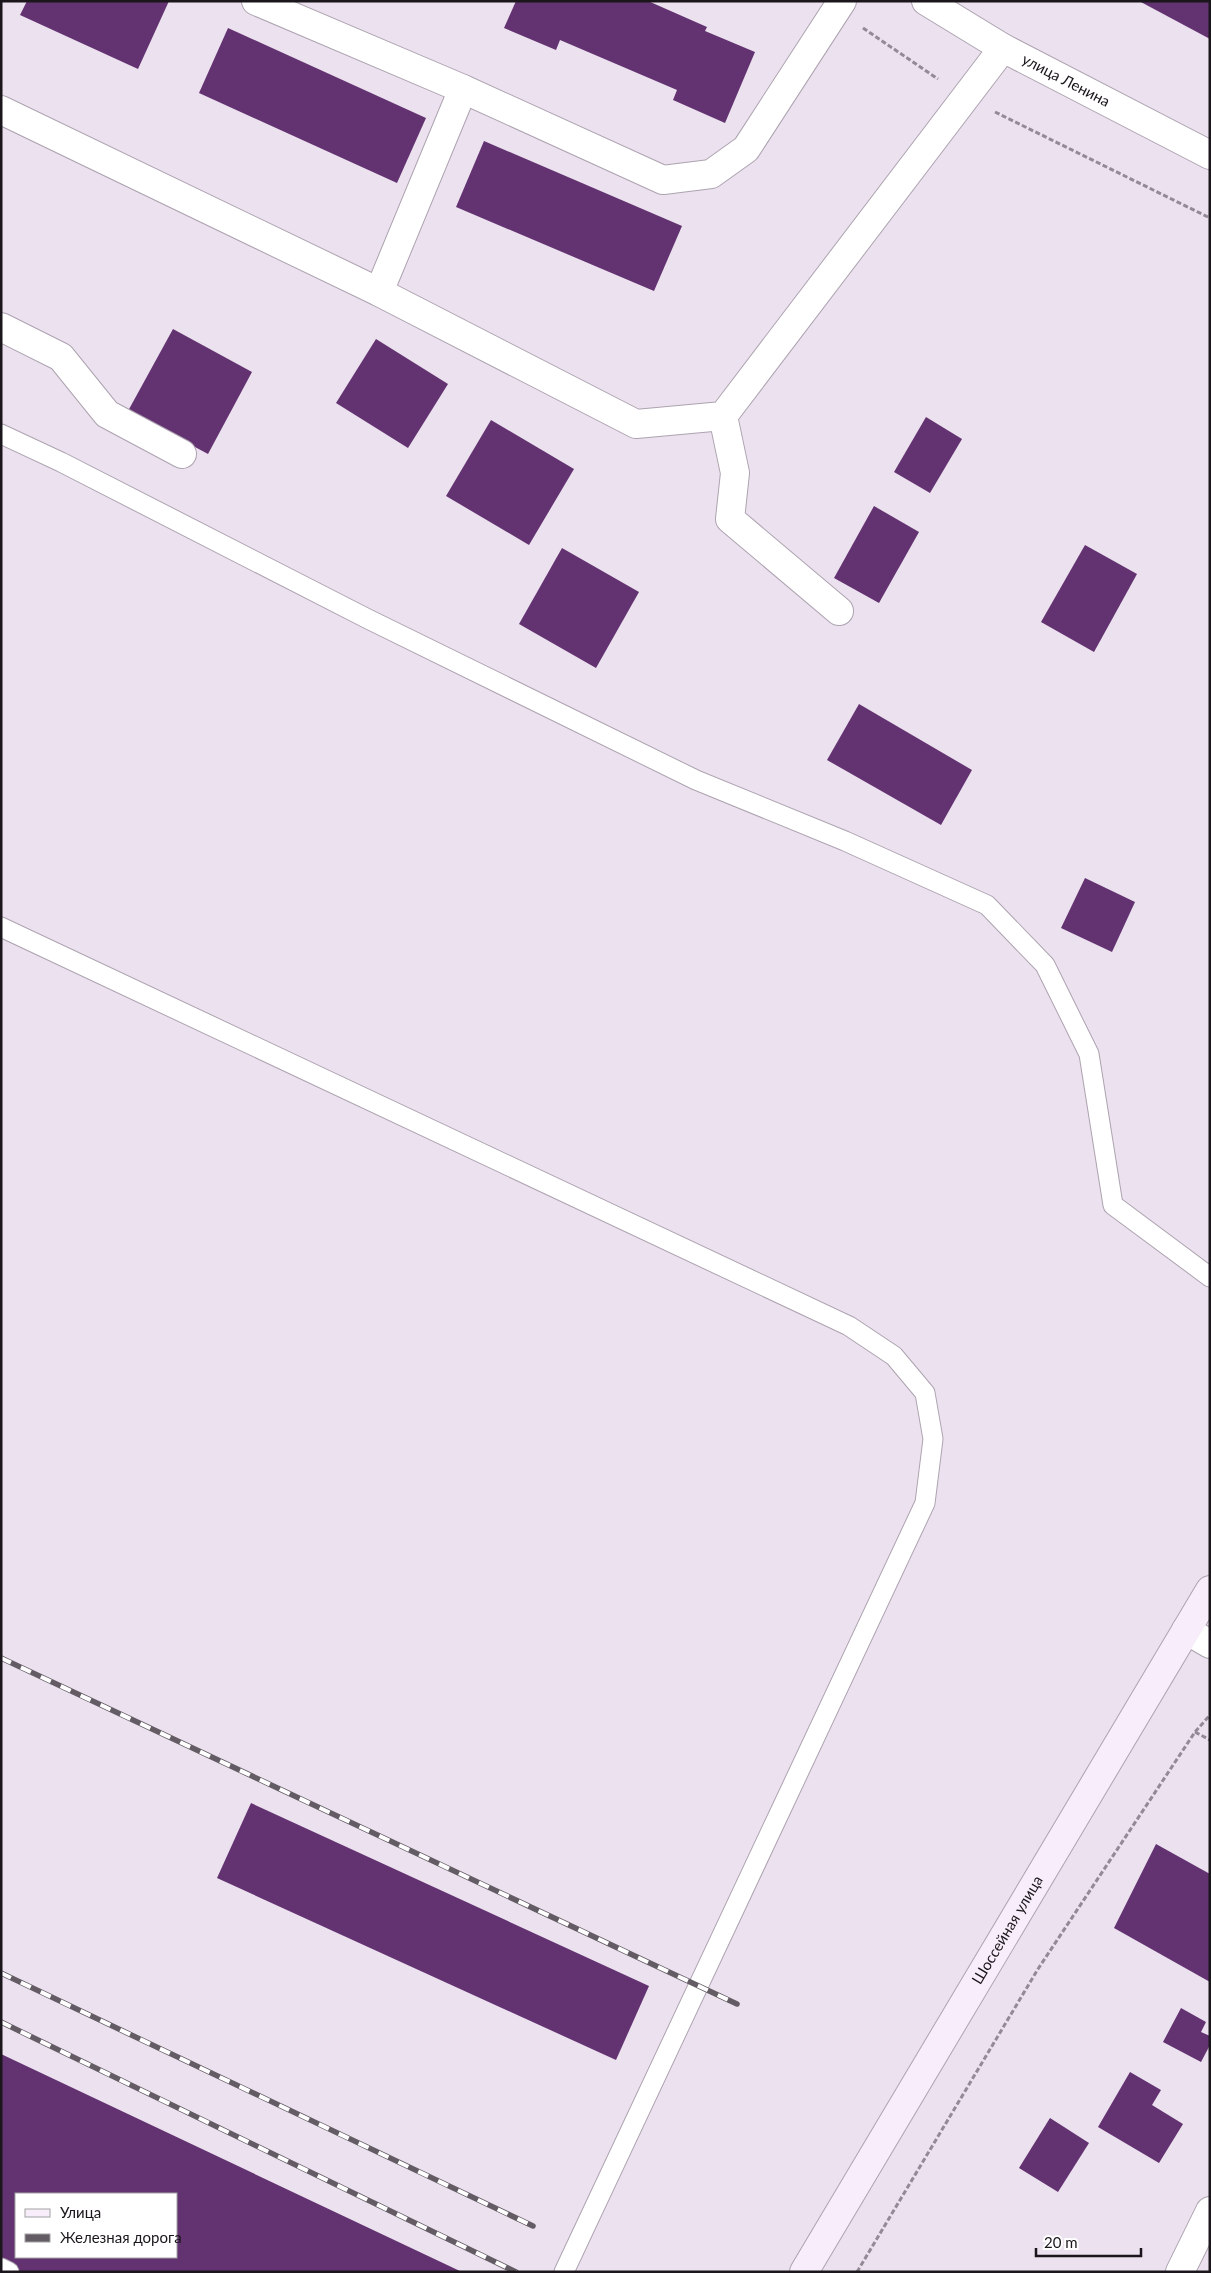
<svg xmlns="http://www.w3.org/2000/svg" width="1211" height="2273" font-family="Lato,sans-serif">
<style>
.building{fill:#633371;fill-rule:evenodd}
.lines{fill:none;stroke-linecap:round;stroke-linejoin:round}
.service-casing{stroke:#ada3b0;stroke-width:21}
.minor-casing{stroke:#ada3b0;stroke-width:30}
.secondary-casing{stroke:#ada3b0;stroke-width:30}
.path{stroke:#928a94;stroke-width:3;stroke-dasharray:5 2.5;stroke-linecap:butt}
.service{stroke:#fff;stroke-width:19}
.minor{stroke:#fff;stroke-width:28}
.secondary{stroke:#f8eefb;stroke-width:28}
.rail-casing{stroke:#635c64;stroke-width:5.5}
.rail{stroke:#fff;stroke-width:4;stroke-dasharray:11;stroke-linecap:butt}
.labels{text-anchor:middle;stroke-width:5;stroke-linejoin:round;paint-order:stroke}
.street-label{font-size:15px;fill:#1a161b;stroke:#fff}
</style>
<rect width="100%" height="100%" fill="#ece1ef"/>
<g class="building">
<path d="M27,1H169L138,69L20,15Z"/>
<path d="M516,1H648L707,27L705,31L755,52L725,123L673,100L677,90L560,40L556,50L504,28Z"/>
<path d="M1139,1H1210V39Z"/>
<path d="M228,28L426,118L397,183L199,93Z"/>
<path d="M484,141L682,226L654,291L456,207Z"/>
<path d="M173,329L252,372L208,454L128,411Z"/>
<path d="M376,339L448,384L408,448L336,403Z"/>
<path d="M926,417L962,439L930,493L894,472Z"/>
<path d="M491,420L574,469L529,545L446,496Z"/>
<path d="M874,506L919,532L879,603L834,578Z"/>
<path d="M1085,545L1137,574L1094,652L1041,622Z"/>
<path d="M562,548L639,592L596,668L519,624Z"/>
<path d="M859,704L972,770L941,825L827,760Z"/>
<path d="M1085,878L1135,902L1112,952L1061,928Z"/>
<path d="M251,1803L649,1986L616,2060L217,1878Z"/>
<path d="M1156,1844L1210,1874V1982L1114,1928Z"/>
<path d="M1181,2008L1206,2022L1201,2032L1210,2036V2045L1201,2062L1163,2042Z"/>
<path d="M1,2054L462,2272H17L1,2264ZM16,2194H176V2257H16Z"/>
<path d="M1130,2072L1161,2090L1152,2105L1183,2124L1159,2163L1098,2127Z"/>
<path d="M1050,2118L1089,2143L1058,2192L1019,2168Z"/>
</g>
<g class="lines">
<g class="service-casing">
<g id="service">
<path d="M1,434L61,462L368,619L696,780L845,841L987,905L1045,965L1089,1054L1113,1205L1210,1277"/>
<path d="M1,927L849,1326L894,1356L925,1393L933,1439L925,1503L564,2272"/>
<path d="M1,2268L9,2272"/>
</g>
</g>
<g class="minor-casing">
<g id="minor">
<path d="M256,1L463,89L663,180L711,174L746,149L842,1"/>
<path id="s1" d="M926,1L1003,48L1210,155"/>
<path d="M1,110L379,292L636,424L723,416L1003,48"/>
<path d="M379,292L463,89"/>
<path d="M1,327L61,357L107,414L182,454"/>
<path d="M723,416L735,473L730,519L839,611"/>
<path d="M1186,1630L1210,1644"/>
<path d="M1180,2272L1210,2211"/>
</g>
</g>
<g class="secondary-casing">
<g id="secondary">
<path id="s2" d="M804,2272L1210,1590"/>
</g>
</g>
<g class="path">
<path d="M863,28L938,79"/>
<path d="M995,112L1210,218"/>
<path d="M1195,1732L1210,1740"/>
<path d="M857,2272L1038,1969L1195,1732L1210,1715"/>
</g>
<use href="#service" class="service"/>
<use href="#minor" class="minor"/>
<use href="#secondary" class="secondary"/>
<g class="rail-casing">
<g id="rail">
<path d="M1,1658L737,2004"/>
<path d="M1,1973L533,2226"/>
<path d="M1,2022L516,2272"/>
</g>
</g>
<use href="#rail" class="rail"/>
</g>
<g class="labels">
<g class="street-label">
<text dy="5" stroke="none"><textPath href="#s1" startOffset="161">улица Ленина</textPath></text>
<text dy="5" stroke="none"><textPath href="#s2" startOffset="398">Шоссейная улица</textPath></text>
</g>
</g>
<rect width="1211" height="2273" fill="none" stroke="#1a161b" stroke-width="5"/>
<rect x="15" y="2193" width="162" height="65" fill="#ffffff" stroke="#a3a2a4"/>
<rect x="25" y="2209" width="25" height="8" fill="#f8eefb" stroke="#a3a2a4"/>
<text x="60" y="2218" font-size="15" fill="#1a161b">Улица</text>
<rect x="25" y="2234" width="25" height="8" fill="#635c64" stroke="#a3a2a4"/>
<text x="60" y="2243" font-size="15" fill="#1a161b">Железная дорога</text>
<path d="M1036 2248v8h105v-8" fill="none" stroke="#1a161b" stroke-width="2.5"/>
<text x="1044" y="2248" font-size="15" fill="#1a161b" stroke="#ffffff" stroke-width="4" paint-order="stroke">20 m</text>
</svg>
